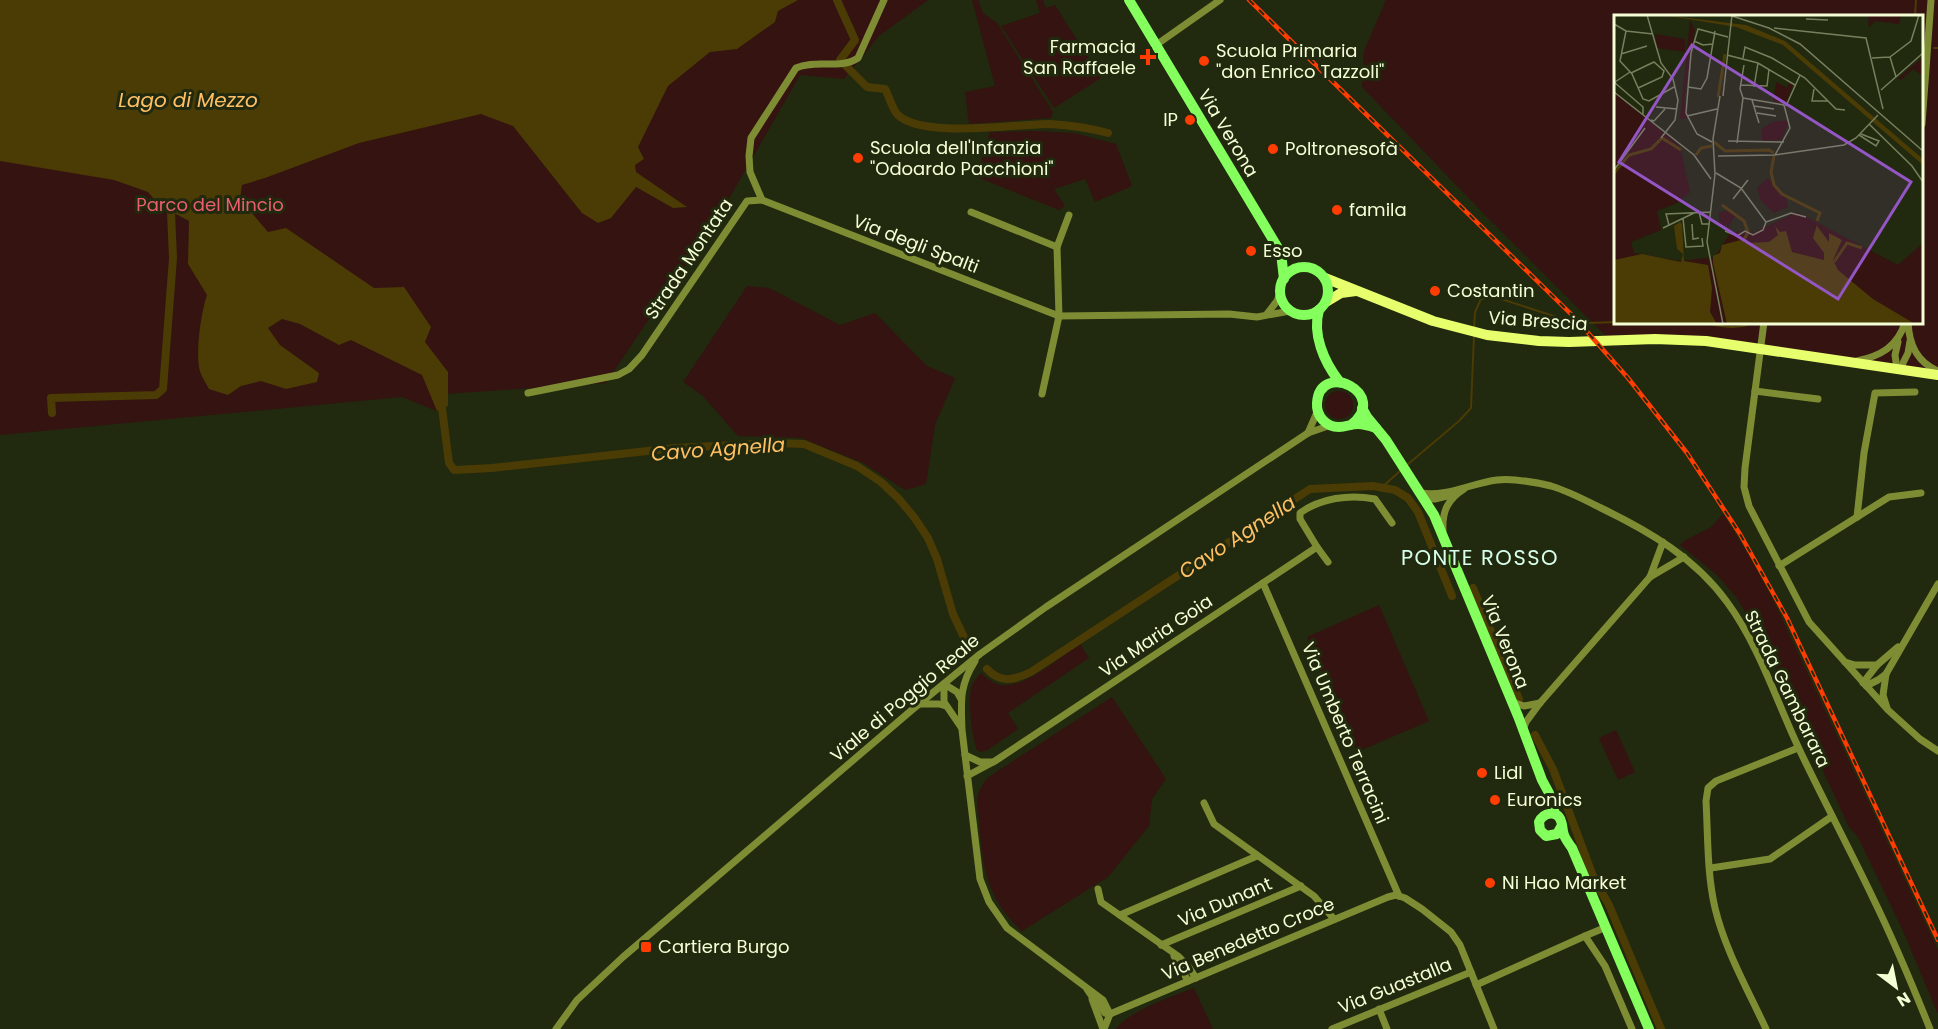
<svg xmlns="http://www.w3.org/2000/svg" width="1938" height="1029" font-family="Poppins,sans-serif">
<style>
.green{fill:#341310;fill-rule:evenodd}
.water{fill:#4b3b05}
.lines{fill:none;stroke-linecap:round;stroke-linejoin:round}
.stream{stroke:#4b3b05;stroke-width:2}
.canal{stroke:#4b3b05;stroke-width:8}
.minor{stroke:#7e8d34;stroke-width:7}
.secondary{stroke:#e8ff6d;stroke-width:10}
.primary{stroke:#84ff5d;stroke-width:10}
.rail-casing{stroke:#ff3d02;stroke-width:4.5}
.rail{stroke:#21290e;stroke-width:2;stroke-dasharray:7;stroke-linecap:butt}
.poi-dot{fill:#ff3d02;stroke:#21290e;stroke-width:2}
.labels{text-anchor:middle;stroke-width:6;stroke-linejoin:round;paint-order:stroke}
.poi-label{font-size:18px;fill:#f5ffd6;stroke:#21290e;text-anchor:start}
.street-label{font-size:18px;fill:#f5ffd6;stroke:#21290e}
.park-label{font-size:18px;fill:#ec5e6f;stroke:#21290e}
.water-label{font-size:20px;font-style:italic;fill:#ffc064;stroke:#21290e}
.quarter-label{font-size:21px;letter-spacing:1.5px;fill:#d8ffeb;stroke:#21290e}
.inset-river{fill:none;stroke:#4b3b05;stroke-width:3}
.inset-road{fill:none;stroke:#767f5e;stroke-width:1.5}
.view{fill:#9356c4;fill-opacity:0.15;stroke:#9356c4;stroke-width:3}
.inset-edge{fill:none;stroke:#f5ffd6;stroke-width:3}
</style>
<rect width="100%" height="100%" fill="#21290e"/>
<g class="green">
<path d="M0,0H928L879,36L844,79L800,75L723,209L606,383L431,395L437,411L402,397L0,435Z"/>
<path d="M972,0H978L983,13L997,23L1053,112L1051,118L969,124L965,92L995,86Z"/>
<path d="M1036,0H1043L1046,8L1055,5L1101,78L1054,108L1001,26L1040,13Z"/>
<path d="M1386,0H1938V375L1727,344L1610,340L1485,215L1362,87L1364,51ZM1616,16H1922V322H1616Z"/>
<path d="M1035,131L1074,133L1116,144L1132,186L1095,202L1085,179L1054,189L1065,206L1059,210L977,177L990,132Z"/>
<path d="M747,286L769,288L840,325L875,313L927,366L955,378L935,425L926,484L905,490L863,463L801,438L738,436L703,396L683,382Z"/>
<circle cx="1339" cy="405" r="14"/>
<path d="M1723,514L1749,556L1774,602L1938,950V1014L1904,933L1858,837L1849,827L1764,643L1736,597L1717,575L1680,545L1684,541L1711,527Z"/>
<path d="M1379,605L1429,721L1357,752L1307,637Z"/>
<path d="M1080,644L1089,658L1008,713L1018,729L988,750L980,752L977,750C972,738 968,701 971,689C973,682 976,678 981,673C986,677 991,682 997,684C1021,692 1060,657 1080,644Z"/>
<path d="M1112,697L1166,779L1152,799L1149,826L1108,877L1022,931C979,892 983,854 977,800C979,790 982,783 990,776Z"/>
<path d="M1616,730L1635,772L1618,780L1599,738Z"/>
<path d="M1194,988L1213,1029H1116C1130,1010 1172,997 1194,988Z"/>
</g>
<path class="water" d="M0,0H798L778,11L775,22L737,49L710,52L668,86L638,147L644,159L635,165L636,172L687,207L673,208L636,187L611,218L598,223L582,213L513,126L481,114L359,143L265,178L242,185L240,199L268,232L286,228L374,288L404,287L431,327L425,342L448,372V406L437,411L422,375L351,340L339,345L300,324L282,319L268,328L280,345L319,373L317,382L286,389L261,381L241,386L228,395L209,389C205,382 200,374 199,367C196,348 201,313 207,295L188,264L189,221L159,205L148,192L114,180L0,161Z"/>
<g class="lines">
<g class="stream">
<path d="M1915,16L1916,0"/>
<path d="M1934,48H1938"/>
<path d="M1701,322C1717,326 1739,331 1753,322"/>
<path d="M1589,323L1616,322"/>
<path d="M1474,329L1475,312L1481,299L1495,297L1569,321"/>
<path d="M1407,465L1459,421L1471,408L1474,335"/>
<path d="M1381,488L1400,471"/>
</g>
<g class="canal">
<path d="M837,0L855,40L840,60L867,87L885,89C889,96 892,108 897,114C920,139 1016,124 1050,124C1069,125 1089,128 1108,133"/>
<path d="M442,408L449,463L454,470L492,468L675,448L773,443L804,444L857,466L881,482L898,498L914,517L928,538L937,559L953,614L970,650"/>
<path d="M52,413L51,398L156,395L163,389L173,258L171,212"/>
<path d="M1473,588L1519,699"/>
<path d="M987,669C1001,684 1014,680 1031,672L1310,489L1373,486L1395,490L1408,498L1418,512L1452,596"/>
<path d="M1535,735L1553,769L1594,879L1609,905L1661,1029"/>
</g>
<g class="minor">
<path d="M1156,45L1220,0"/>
<path d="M1922,124L1931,0"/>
<path d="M762,200L1059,316L1229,314L1257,317L1290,311"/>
<path d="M971,212L1057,247"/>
<path d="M1267,314L1277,301L1280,293"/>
<path d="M1764,322L1745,468L1744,487L1749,506L1809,622L1888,710L1920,739L1938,751"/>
<path d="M1908,322C1909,345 1917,362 1938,371"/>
<path d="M1857,361C1880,356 1898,347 1905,322"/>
<path d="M1897,369L1895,355L1898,342"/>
<path d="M1900,369L1908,353L1910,341"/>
<path d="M1755,391L1818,399"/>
<path d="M528,393L618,375L629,369L642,355L747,201L762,200L750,172L749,156L751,138L796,68C815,59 840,70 858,58L884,0"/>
<path d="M1042,394L1059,316L1057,247L1069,215"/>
<path d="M1308,433L1318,410"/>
<path d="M1421,493C1447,497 1472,483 1497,480C1515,478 1534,482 1551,486C1568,491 1585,500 1601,508C1649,531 1695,558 1727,602C1760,647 1777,703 1801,753C1824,801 1849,848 1872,896C1893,939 1912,984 1930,1029"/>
<path d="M1425,499H1435L1455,494"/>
<path d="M1857,517L1864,453L1875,393L1915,392"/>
<path d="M1443,530C1442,511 1448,499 1464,489"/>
<path d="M1317,547L1300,519V513C1321,498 1349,494 1375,499L1392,523"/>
<path d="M1779,566L1889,497L1921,493"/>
<path d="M1650,577L1684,557"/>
<path d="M1263,583L1399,896"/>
<path d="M975,661C959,686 961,702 962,730L980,879L989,902L1007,928L1103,1000L1110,1014L1104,1029"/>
<path d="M1845,662L1855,665H1877L1898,647"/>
<path d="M1863,683L1877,665"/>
<path d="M944,684V702L961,727"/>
<path d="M944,684L957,692L961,699"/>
<path d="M1866,686L1878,680L1886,674"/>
<path d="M1512,702L1524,706L1540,703"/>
<path d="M921,704H939L946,706"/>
<path d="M1887,708L1883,695L1886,674L1938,584"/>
<path d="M1523,730L1526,722L1540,703L1650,577L1663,542"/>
<path d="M965,755L980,762H993"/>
<path d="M967,776L995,761L1317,547L1328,562"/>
<path d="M1204,803L1214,824L1314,896L1334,919"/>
<path d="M1711,868L1770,859L1831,817"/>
<path d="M1098,889L1101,902L1178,956L1188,966L1196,978"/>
<path d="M1120,915L1257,856"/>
<path d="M1585,936L1604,928"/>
<path d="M1161,945L1301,886"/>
<path d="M1174,956L1188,981"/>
<path d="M1476,985L1585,936L1605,966L1632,1029"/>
<path d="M1087,989C1092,998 1100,1004 1105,1013L1110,1014"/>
<path d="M1092,999L1103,1029"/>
<path d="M1379,1009L1387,1029"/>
<path d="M1110,1014L1388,897L1396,895L1405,898L1422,909L1451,932L1460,945L1494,1029"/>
<path d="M556,1029L577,1000L623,957L913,709L980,654L1046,607L1308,433L1331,425"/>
<path d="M1332,1029L1471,972"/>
<path d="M1766,1029C1748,990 1725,950 1715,908C1707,874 1708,836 1706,801L1708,788L1716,781L1798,748"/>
</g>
<g class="secondary">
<path d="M1325,278L1433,321L1487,335L1539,341L1569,342L1655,339L1706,341L1938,375"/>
<path d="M1326,302L1341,293L1356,291"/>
</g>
<g class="primary">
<path d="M1129,0L1281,253L1284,279"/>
<circle cx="1304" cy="291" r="24"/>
<path d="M1319,310C1312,334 1324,362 1339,381"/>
<path d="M1362,408L1367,417L1386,440L1434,515L1518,716L1542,780L1549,793L1555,814"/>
<path d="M1351,425C1391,394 1320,359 1317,403C1316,416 1326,427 1339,427C1346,427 1351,424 1358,424C1364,424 1370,426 1376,428"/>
<path d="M1561,827L1557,834L1546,836L1540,830L1539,822C1543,813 1557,809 1561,821C1563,826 1562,830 1564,835C1566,840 1569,844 1572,848L1649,1029"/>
</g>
<g class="rail-casing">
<path id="rail" d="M1249,0L1574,317L1628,378L1687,453L1740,534L1787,618L1938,940"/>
</g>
<use href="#rail" class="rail"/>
</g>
<g class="poi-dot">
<path d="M1145 48h6v6h6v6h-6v6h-6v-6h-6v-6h6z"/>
<circle cx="1204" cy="61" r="6"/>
<circle cx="1190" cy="120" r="6"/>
<circle cx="1273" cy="149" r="6"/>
<circle cx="858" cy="158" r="6"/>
<circle cx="1337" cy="210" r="6"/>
<circle cx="1251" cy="251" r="6"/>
<circle cx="1435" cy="291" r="6"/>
<circle cx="1482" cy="773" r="6"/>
<circle cx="1495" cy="800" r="6"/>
<circle cx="1490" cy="883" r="6"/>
<rect x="640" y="941" width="12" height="12" rx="3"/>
</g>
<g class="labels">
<g class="poi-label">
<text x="1136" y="53" text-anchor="end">Farmacia<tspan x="1136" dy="21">San Raffaele</tspan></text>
<text x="1216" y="57">Scuola Primaria<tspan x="1216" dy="21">"don Enrico Tazzoli"</tspan></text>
<text x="1178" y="126" text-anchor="end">IP</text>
<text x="870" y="154">Scuola dell'Infanzia<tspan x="870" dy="21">"Odoardo Pacchioni"</tspan></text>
<text x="1285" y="155">Poltronesofà</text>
<text x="1349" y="216">famila</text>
<text x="1263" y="257">Esso</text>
<text x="1447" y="297">Costantin</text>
<text x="1494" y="779">Lidl</text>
<text x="1507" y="806">Euronics</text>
<text x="1502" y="889">Ni Hao Market</text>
<text x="658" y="953">Cartiera Burgo</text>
</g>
<g class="street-label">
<text transform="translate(1228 133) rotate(59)" y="6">Via Verona</text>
<text transform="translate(916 244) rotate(21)" y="6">Via degli Spalti</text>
<text transform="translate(689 259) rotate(-56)" y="6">Strada Montata</text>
<text transform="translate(1538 321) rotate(4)" y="6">Via Brescia</text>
<text transform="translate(1156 636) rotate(-34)" y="6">Via Maria Goia</text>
<text transform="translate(1505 642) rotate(68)" y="6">Via Verona</text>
<text transform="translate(1787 689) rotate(64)" y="6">Strada Gambarara</text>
<text transform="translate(905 698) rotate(-40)" y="6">Viale di Poggio Reale</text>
<text transform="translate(1345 733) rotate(67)" y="6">Via Umberto Terracini</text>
<text transform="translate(1225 902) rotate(-23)" y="6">Via Dunant</text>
<text transform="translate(1248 939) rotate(-23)" y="6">Via Benedetto Croce</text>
<text transform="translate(1395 986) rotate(-22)" y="6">Via Guastalla</text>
</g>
<g class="park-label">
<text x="210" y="211">Parco del Mincio</text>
</g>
<g class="water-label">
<text x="188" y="107">Lago di Mezzo</text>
<text transform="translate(718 449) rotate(-4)" y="7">Cavo Agnella</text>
<text transform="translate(1237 537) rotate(-33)" y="7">Cavo Agnella</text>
</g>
<g class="quarter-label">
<text x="1480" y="565">PONTE ROSSO</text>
</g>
</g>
<g transform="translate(1614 15)">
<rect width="309" height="309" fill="#21290e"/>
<path d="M254,0H279L287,2L285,9L261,6L255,13ZM76,5L81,15L70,86L73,103L66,104ZM41,19L71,24V37L43,33ZM309,42V61L299,54L287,65L284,63ZM162,67L173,73L175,68L179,70L172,88L159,87ZM0,77L66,131L76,177L63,188L43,196L47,215L17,227L20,238L66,246L101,242L116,218L134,215L139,218L183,197L284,250L309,228V309H0ZM161,106H175L168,125L148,126V113ZM154,163L172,182L174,192L160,198L147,186L143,173ZM114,196L123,201L118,204L114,215L113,210L106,212L105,205V197Z" fill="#341310"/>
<path d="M50,0L132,10L171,26L309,144V150L169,30L122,12ZM204,206L203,211L215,227V218L228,225L219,245L224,255L259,284L301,309H113L99,248V241L106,238L108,230L127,225L131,228L155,227L164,220L161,211L166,217L172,216L178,237L210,245V238L199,223ZM66,207L68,209L70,246L94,250L98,273L96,297L103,309H0V245L28,239L67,247L69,239L63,234L60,211Z" fill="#4b3b05"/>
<path class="inset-river" d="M104,82L111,39M100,127L111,136L155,135L160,138M82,140L87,133L98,131M160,141L157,157L160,170L168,179L206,198L203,206M0,158L15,140L37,134L48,123L67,135M108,190L130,206L134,217L129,227M220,247L233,228L248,233M1,309L55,248"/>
<path class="inset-road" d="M33,0L47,48L59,64L64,85L61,105L47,123M115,0L155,13L186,29L309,136M192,4L214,5M0,9L12,16L39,19M160,13L252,23L269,94M12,16L6,46L18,59L29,84L35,86L60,72M80,26L89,30L99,29M7,39L33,31M113,40L144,48L181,70M129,43L131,32L158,43L191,63L222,94L231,95M258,43L276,42M17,58L40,47L50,56L48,62L24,73M282,62L276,42L297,26L305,0M0,67L29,92V99M1,67L16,57M127,70L153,71L155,54M74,72L87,74L93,63L101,16M140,72L144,48M200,74L198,86H214M267,75L309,38M0,77L80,140L97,164M106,81L99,124L101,159L93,227L109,309M109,81L118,0M129,83L170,90M129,83L126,74L130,50M138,85L145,108M140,91L160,94M172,91L186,60M42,92L63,94M143,98L162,101M73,101L103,94M37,105L40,106L51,94M255,109L298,151L309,167M245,120L262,131L265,126L247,119M114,126L170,127M98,127L83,119L72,98L77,38L84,14L114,22M123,128L129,83M161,140L176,113L170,90M104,141L160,140L230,130L242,123L264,100M0,155L31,113M102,158L127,173L152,207M119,184L134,165M85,197L88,209H95M69,203L72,232L89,231L88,223M78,209L79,224L85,223M55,210L52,199L97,197M49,213L80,198M111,216L123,221L131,216L139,220L149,215L152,207L177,198L192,202"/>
<path class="view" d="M78,30L297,167L224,284L5,147Z"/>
<rect width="309" height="309" class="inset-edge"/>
</g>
<g transform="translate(1896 987) rotate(148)" stroke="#21290e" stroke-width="4.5" paint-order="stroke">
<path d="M0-4.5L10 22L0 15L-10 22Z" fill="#f5ffd6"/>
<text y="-9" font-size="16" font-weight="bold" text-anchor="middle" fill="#f5ffd6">N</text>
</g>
</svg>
